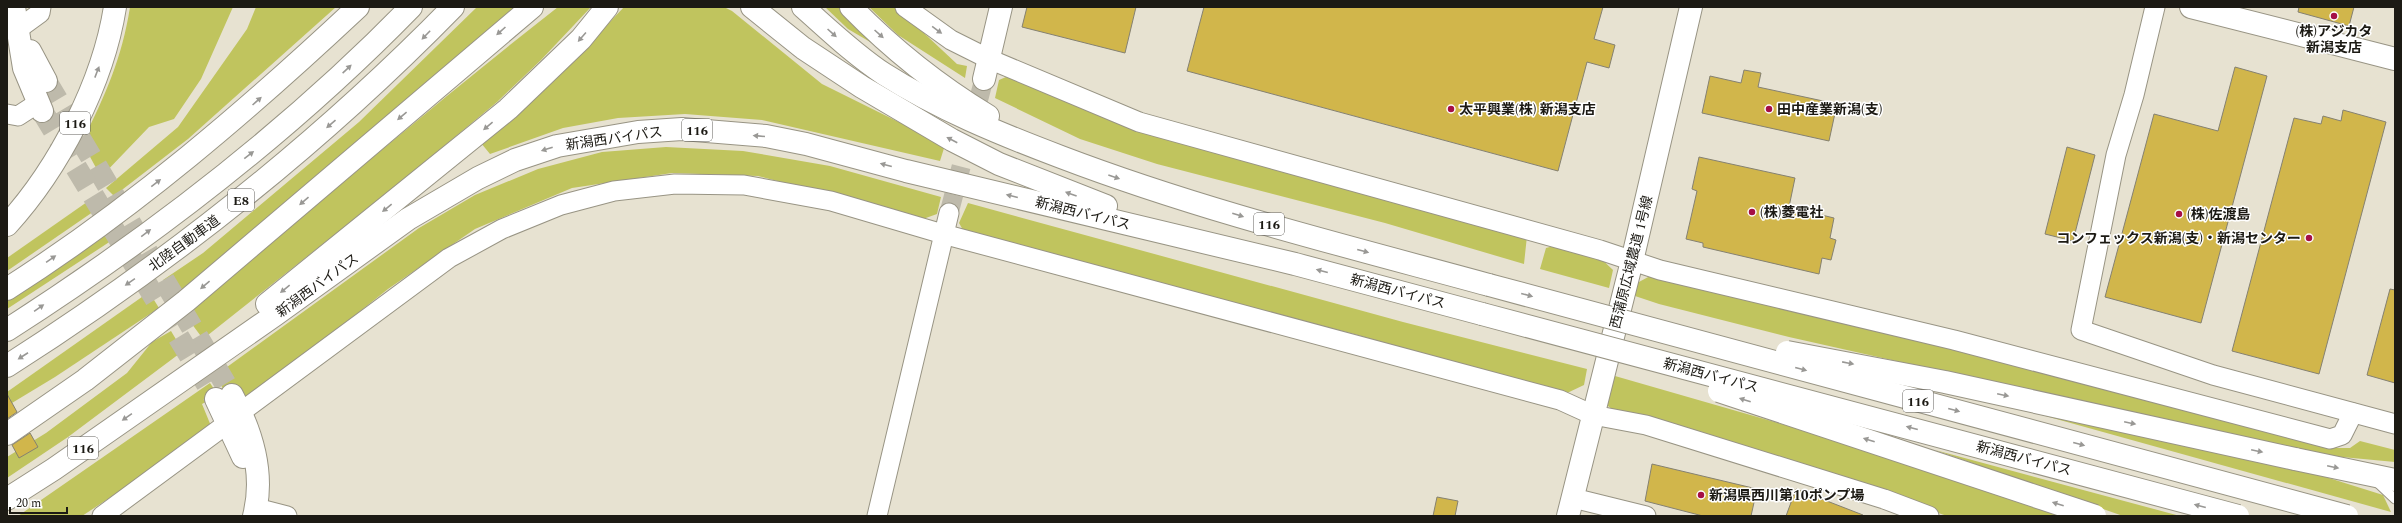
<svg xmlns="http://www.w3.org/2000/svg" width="2402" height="523" font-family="Spectral,'Noto Sans JP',serif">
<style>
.green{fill:#c0c45e}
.building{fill:#d1b64b;stroke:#858171}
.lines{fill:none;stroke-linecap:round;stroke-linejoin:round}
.minor-tunnel{stroke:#bebaab;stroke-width:19;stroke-dasharray:19 10;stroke-linecap:butt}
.tertiary-tunnel{stroke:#bebaab;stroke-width:22;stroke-dasharray:22 11;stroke-linecap:butt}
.service-casing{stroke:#989484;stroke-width:11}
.minor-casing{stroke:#989484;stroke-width:21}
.tertiary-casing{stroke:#989484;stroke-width:24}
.motorway-casing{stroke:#989484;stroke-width:24}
.service{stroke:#fff;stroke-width:9}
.minor{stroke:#fff;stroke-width:19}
.tertiary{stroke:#fff;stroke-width:22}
.motorway{stroke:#fff;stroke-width:22}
.motorway-bridge-casing{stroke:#989484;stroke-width:24;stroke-linecap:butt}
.motorway-bridge{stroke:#fff;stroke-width:22}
.oneway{fill:#999895}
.poi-dot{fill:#a50e45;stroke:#fff;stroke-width:1.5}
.labels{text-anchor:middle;stroke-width:3;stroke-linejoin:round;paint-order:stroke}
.shield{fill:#fff;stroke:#605f5a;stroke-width:1}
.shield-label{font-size:13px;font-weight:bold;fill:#1c1a14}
.poi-label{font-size:14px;font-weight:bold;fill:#1c1a14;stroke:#fff;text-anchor:start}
.street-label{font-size:14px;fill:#1c1a14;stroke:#fff}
</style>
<rect width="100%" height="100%" fill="#e7e2d1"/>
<g class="green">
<path d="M130,7H233L201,79L174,119L149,127L101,177L82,142C105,96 122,58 130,7Z"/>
<path d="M256,7H336L188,139L114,196L106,188L178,127L247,29Z"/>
<path d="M477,7H521L174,297L163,280L203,253L359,122Z"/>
<path d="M558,7H591L541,60L497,102L396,186L203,339L183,312C310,212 431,106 558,7Z"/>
<path d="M624,7H724L732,11L822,84L945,145L940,161L762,120L685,114L618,118L563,128L490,154L481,143L552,83Z"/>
<path d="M825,7H839L877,46L848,29Z"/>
<path d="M869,7H896L957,64L967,66L965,78L898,35Z"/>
<path d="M1006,77L1131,125L1527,236L1524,264L1385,223L1157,164L1080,139L995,98L999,80Z"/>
<path d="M666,147L743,151L830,166L941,197L937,214L923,219L758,176L672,173L572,188L475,229L388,289L245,403L224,391L216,375L419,228L475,195L538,169L602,152Z"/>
<path d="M97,195L103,205L7,271V258Z"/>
<path d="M968,203L1403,322L1587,369L1584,385L1565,394L1354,334L1093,267L963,230L959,223Z"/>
<path d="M113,228L117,237L7,309V301Z"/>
<path d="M1557,245L1597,255L1613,270L1609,288L1540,269L1546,248Z"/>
<path d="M1652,275L1740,294L2336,448H2350L2360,441L2395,450V462L2310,454L1789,337L1659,304L1635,296L1637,283Z"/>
<path d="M149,292L159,308L55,377L7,406V392Z"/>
<path d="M171,331L183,351L68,437L7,478V457L46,433L127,373L152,342Z"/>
<path d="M1615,376L1834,439L2067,516H1947L1864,487L1617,413L1608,406L1607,399Z"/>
<path d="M210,383L218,395L202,404L211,426L161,464L82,516H18Z"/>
<path d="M1952,390L2297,468L2383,495L2391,512Z"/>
<path d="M1935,450L2180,516H2123Z"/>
</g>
<g class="building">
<path d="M1027,7H1136L1125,53L1022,27Z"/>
<path d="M1204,7H1603L1594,39L1615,45L1609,68L1587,62L1558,171L1187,71Z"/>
<path d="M2299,7H2354L2349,26L2298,12Z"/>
<path d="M2235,67L2267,76L2201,323L2105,297L2154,114L2218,131Z"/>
<path d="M1744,70L1761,73L1758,87L1837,104L1829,141L1702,113L1710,76L1741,83Z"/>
<path d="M2343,110L2386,122L2319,374L2232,351L2294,118L2321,124L2323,116L2341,121Z"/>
<path d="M2067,147L2095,155L2073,241L2045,234Z"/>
<path d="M1699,157L1795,178L1789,207L1834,218L1830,238L1836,240L1831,260L1822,258L1819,274L1703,247V243L1686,239L1697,191L1692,189Z"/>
<path d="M2390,289L2395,290V383L2367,375Z"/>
<path d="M7,394L17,412L7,419Z"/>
<path d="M30,433L38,447L19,458L12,445Z"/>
<path d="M1652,464L1757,489L1751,516H1703L1645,501Z"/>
<path d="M1796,489L1863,515V516H1786Z"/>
<path d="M1437,497L1458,501L1455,516H1433Z"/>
</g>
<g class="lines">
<path class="minor-tunnel" d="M949,213L984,79"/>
<g class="tertiary-tunnel">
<path d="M46,81L232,395"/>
<path d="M42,111L216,399"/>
</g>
<g class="service-casing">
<path id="service" d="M2378,483L2395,499"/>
</g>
<g class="minor-casing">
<g id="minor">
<path d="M905,7L951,40L989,59L1139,122L1600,250L1660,270L1954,340L2330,439L2342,435L2353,413"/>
<path d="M2155,7L2134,95L2116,155L2081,330L2213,375L2395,424"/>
<path d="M18,29L40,13L41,7"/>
<path d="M7,114L18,116L38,103"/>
<path d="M241,412L449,258L502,229L561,205L614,191L675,184L744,185L831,201L943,234L1560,400L1593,415L1646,425L1884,499L1929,516"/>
<path d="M1573,498L1646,516"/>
<path d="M256,508L287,516"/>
<path d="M102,516L228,423"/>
<path d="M877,516L949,213"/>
</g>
</g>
<g class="tertiary-casing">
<g id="tertiary">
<path d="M14,7L24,68L42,111"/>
<path d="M2191,7L2395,59"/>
<path d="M30,51L46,81"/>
<path d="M984,79L1001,7"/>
<path d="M232,395C252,432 265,474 254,516"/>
<path d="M216,399L243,457"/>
<path d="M1568,516L1632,261L1691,7"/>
</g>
</g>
<g class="motorway-casing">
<g id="motorway">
<path d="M752,7L803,48L862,87L952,140L999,164L1106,206"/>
<path d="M803,7C829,30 855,55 884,74C939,109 1000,134 1061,157C1200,210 1346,246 1489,285"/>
<path d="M851,7C892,49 937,85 988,116"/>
<path d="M7,225C59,168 103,83 115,7"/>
<path d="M7,289C134,208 248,110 358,7"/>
<path d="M267,304L508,109L581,39L607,7"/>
<path d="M7,330C152,237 291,130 411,7"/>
<path d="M7,366C170,262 318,145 453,7"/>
<path d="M7,434L85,380L186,301L532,7"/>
<path d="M2295,459L2395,480"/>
<path d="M7,499L54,469L275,315L408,219L478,178L515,160L557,146L638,132L682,129L766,136L806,144L906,171L1295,264L1482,314"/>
</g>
</g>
<use href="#service" class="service"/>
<use href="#minor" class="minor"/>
<use href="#tertiary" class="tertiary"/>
<use href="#motorway" class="motorway"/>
<g class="motorway-bridge-casing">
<g id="motorway-bridge">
<path d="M1489,285L2347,516"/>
<path d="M1482,314L2238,516"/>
<path d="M1787,352L1945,382L2295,459"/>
<path d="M1719,391L2095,516"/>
</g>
</g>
<use href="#motorway-bridge" class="motorway-bridge"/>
</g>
<defs><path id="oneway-solid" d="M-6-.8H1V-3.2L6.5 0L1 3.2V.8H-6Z"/></defs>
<g class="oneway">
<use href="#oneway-solid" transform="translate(937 30) rotate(36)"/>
<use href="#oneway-solid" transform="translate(501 31) rotate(138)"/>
<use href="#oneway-solid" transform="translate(832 33) rotate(42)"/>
<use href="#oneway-solid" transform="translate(879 34) rotate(42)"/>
<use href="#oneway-solid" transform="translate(426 35) rotate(134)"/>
<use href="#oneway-solid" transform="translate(582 37) rotate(131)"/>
<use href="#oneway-solid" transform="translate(347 69) rotate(-43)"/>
<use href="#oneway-solid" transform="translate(97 72) rotate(-69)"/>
<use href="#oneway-solid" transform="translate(257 101) rotate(-42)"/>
<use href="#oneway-solid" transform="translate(402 116) rotate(140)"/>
<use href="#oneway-solid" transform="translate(331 124) rotate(139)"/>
<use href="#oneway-solid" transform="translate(488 126) rotate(140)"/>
<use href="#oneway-solid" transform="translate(759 136) rotate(-175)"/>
<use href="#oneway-solid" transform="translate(952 140) rotate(-152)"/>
<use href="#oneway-solid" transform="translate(547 149) rotate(162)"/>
<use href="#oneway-solid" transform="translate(249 155) rotate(-38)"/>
<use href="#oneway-solid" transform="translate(886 165) rotate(-165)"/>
<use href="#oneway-solid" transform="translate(1114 177) rotate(19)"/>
<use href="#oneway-solid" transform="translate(156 183) rotate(-38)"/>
<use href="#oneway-solid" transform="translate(1071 194) rotate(-160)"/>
<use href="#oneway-solid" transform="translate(1012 196) rotate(-166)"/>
<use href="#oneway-solid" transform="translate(304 201) rotate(139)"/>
<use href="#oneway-solid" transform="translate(387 208) rotate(141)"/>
<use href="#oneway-solid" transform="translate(1238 215) rotate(17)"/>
<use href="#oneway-solid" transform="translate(146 233) rotate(-37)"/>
<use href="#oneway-solid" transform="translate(1363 251) rotate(15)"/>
<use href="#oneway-solid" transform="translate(51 259) rotate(-35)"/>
<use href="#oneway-solid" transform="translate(1322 271) rotate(-165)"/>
<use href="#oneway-solid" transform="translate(130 282) rotate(145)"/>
<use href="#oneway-solid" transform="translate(205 285) rotate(140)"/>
<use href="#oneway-solid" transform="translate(285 289) rotate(141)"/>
<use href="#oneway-solid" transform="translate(1527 295) rotate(15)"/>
<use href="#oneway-solid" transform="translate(39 308) rotate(-35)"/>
<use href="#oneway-solid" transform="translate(23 356) rotate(147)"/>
<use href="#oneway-solid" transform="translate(1848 363) rotate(11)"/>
<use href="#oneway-solid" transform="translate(1801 369) rotate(15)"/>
<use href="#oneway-solid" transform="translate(2003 395) rotate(12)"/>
<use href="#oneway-solid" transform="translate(1745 400) rotate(-162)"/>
<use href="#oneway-solid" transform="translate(1954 410) rotate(15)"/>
<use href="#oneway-solid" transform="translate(127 417) rotate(145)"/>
<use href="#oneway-solid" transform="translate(2130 423) rotate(12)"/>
<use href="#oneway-solid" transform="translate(1912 428) rotate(-165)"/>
<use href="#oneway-solid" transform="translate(1869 440) rotate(-162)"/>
<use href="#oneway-solid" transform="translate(2079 444) rotate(15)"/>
<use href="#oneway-solid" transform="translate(2257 451) rotate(12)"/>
<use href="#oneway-solid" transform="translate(2333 467) rotate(12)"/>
<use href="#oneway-solid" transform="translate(2058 504) rotate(-162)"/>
<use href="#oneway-solid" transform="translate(2200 506) rotate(-165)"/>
</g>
<g class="poi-dot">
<circle cx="2334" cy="16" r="4"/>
<circle cx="1451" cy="109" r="4"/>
<circle cx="1769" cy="109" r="4"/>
<circle cx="1752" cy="212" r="4"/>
<circle cx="2179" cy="214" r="4"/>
<circle cx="2309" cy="238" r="4"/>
<circle cx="1701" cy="495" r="4"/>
</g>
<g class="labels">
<g class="shield">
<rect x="60" y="112" width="30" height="22" rx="3"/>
<rect x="682" y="119" width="30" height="22" rx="3"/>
<rect x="228" y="189" width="26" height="22" rx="3"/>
<rect x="1254" y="213" width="30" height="22" rx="3"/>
<rect x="1903" y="390" width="30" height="22" rx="3"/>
<rect x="68" y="437" width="30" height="22" rx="3"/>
</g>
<g class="shield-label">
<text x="75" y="128">116</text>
<text x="697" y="135">116</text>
<text x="241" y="205">E8</text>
<text x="1269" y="229">116</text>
<text x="1918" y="406">116</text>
<text x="83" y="453">116</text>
</g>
<g class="poi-label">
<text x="2334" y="36" text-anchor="middle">(株)アジカタ<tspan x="2334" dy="16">新潟支店</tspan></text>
<text x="1459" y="114">太平興業(株) 新潟支店</text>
<text x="1777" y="114">田中産業新潟(支)</text>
<text x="1760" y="217">(株)菱電社</text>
<text x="2187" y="219">(株)佐渡島</text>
<text x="2301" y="243" text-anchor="end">コンフェックス新潟(支)・新潟センター</text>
<text x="1709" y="500">新潟県西川第10ポンプ場</text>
</g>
<g class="street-label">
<text transform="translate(614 138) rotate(-8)" y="5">新潟西バイパス</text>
<text transform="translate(1083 213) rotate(14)" y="5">新潟西バイパス</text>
<text transform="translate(184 243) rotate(-36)" y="5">北陸自動車道</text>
<text transform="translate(1631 262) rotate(-76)" y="5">西蒲原広域農道 1号線</text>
<text transform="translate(317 285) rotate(-36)" y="5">新潟西バイパス</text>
<text transform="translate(1398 291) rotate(15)" y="5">新潟西バイパス</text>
<text transform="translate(1711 375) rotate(15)" y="5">新潟西バイパス</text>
<text transform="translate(2024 458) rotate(15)" y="5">新潟西バイパス</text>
</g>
</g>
<rect width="2402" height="523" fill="none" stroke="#1c1a14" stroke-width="16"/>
<path d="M10 507v6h57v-6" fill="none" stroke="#1c1a14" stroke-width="2"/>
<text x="16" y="507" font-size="12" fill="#1c1a14" stroke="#ffffff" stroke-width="3" paint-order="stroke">20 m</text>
</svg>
